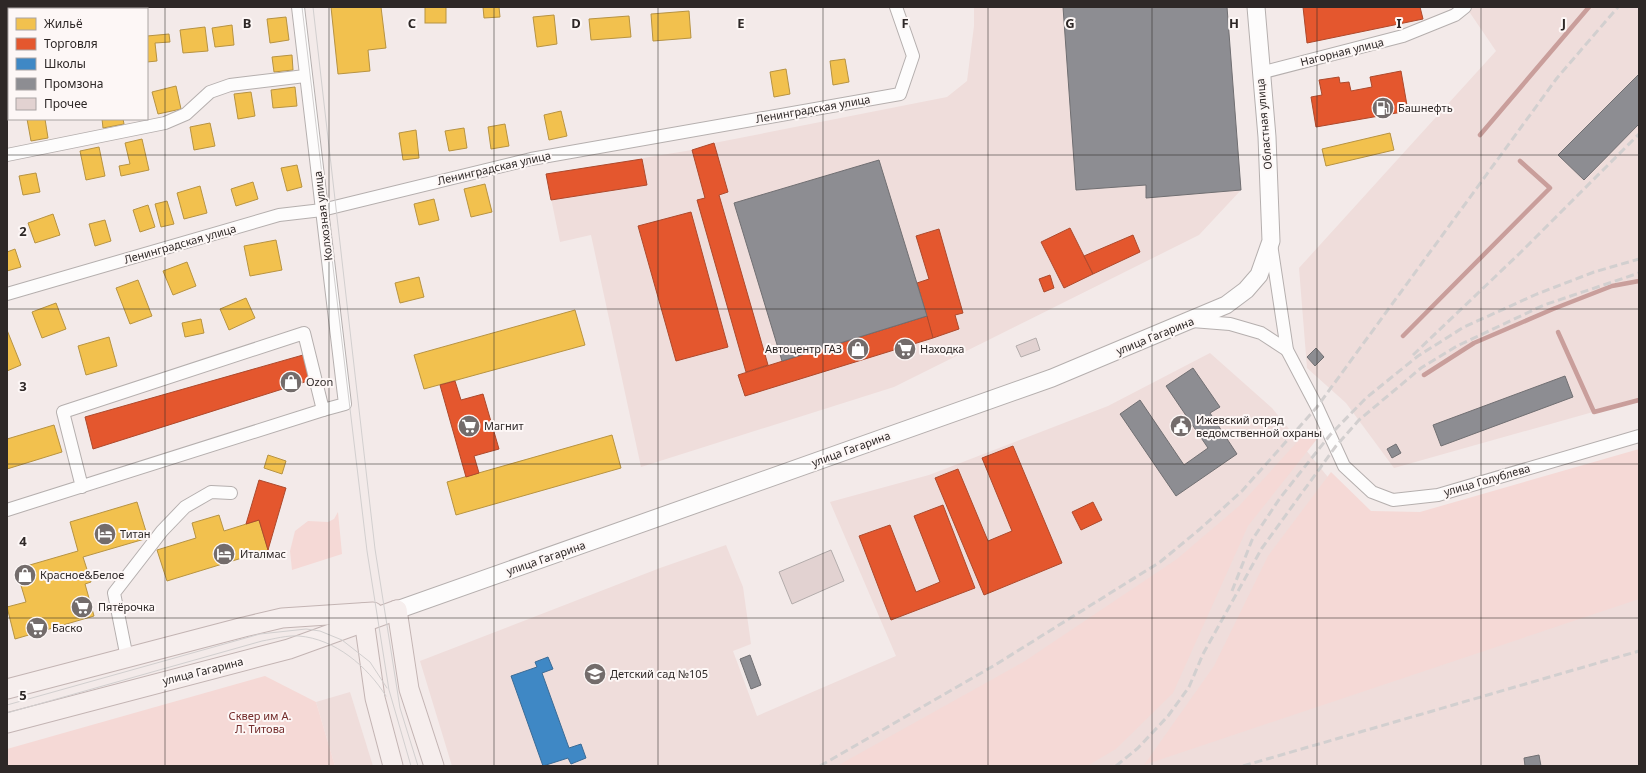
<svg xmlns="http://www.w3.org/2000/svg" width="1646" height="773" font-family="'Noto Sans',sans-serif">
<style>
.built{fill:#efdddb}
.green{fill:#f5d9d6}
.homes{fill:#f2c14e;stroke:#b79342}
.shops{fill:#e4572e;stroke:#ad492c}
.schools{fill:#3f88c5;stroke:#3a6b96}
.industry{fill:#8d8d92;stroke:#706f72}
.lines{fill:none;stroke-linecap:round;stroke-linejoin:round}
.stream{stroke:#c99e9b;stroke-width:4.5}
.building{fill:#e2d2d1;stroke:#b3acab}
.street-casing{stroke:#b5afae;stroke-width:14}
.secondary-casing{stroke:#b5afae;stroke-width:19}
.primary-casing{stroke:#c3b4b3;stroke-width:21}
.street{stroke:#fdfcfc;stroke-width:12}
.secondary{stroke:#fdfcfc;stroke-width:17}
.primary{stroke:#f6eeed;stroke-width:19}
.tram{stroke:#d2cfcf;stroke-width:1}
.rail{stroke:#d2cfcf;stroke-width:3;stroke-dasharray:8 4;stroke-linecap:butt}
.grid{fill:none;stroke:#2e2827;stroke-width:1;stroke-opacity:0.55}
.labels{text-anchor:middle;stroke-width:4;stroke-linejoin:round;paint-order:stroke}
.street-label{font-size:11px;fill:#2e2827;stroke:#fdf7f6}
.poi-label{font-size:11px;fill:#2e2827;stroke:#fdf7f6;text-anchor:start}
.park-label{font-size:11px;fill:#732b2a;stroke:#fdf7f6}
.grid-label{font-size:13px;text-anchor:middle;font-weight:bold;fill:#2e2827;stroke:#fdf7f6;stroke-width:4;stroke-linejoin:round;paint-order:stroke}
</style>
<rect width="100%" height="100%" fill="#f3eae9"/>
<g class="built">
<path d="M974,7H1227L1241,190L1199,235L894,387L641,467L591,235L560,242L546,174L692,150L714,143L947,97L967,81L974,26Z"/>
<path d="M1466,7H1639V399L1394,468L1346,403L1307,368L1299,268L1496,51Z"/>
<path d="M1210,353L1272,408L1340,492L1368,518L1420,520L1639,458V766H452L420,661L660,568L726,545L743,587L751,644L733,651L757,716L896,656L830,502L929,475L1108,406Z"/>
<path d="M350,692L373,766H335L316,702Z"/>
</g>
<g class="green">
<path d="M1308,430L1317,439L1248,526L1173,693L1116,749L1087,766H837L1025,661L1177,559L1239,506Z"/>
<path d="M1639,449V599L1144,765L1214,666L1268,556L1331,472L1371,511L1420,512Z"/>
<path d="M338,512L342,554L292,570L290,551L295,531L308,521L328,522L334,519Z"/>
<path d="M265,676L316,702L335,766H7V749Z"/>
</g>
<g class="homes">
<path d="M331,7H381L386,48L368,50L370,71L338,74Z"/>
<rect x="425" y="7" width="21" height="16"/>
<path d="M483,7H499L500,17L484,18Z"/>
<path d="M689,11L691,38L653,41L651,14Z"/>
<path d="M554,15L557,44L537,47L533,17Z"/>
<path d="M629,16L631,37L591,40L589,19Z"/>
<path d="M286,17L289,40L270,43L267,19Z"/>
<path d="M232,25L234,45L215,47L212,28Z"/>
<path d="M205,27L208,51L183,53L180,30Z"/>
<path d="M169,34L170,42L155,43L157,61L147,62V36Z"/>
<path d="M292,55L293,70L274,72L272,57Z"/>
<path d="M845,59L849,82L833,85L830,61Z"/>
<path d="M786,69L790,94L774,97L770,72Z"/>
<path d="M176,86L181,109L158,114L152,92Z"/>
<path d="M295,87L297,106L273,108L271,90Z"/>
<path d="M251,92L255,116L238,119L234,94Z"/>
<path d="M561,111L567,136L549,140L544,115Z"/>
<path d="M27,119H45L48,138L31,141Z"/>
<path d="M102,119H123L124,124L103,128Z"/>
<path d="M210,123L215,146L194,150L190,127Z"/>
<path d="M505,124L509,146L491,149L488,127Z"/>
<path d="M464,128L467,148L449,151L445,131Z"/>
<path d="M416,130L419,158L403,160L399,133Z"/>
<path d="M1390,133L1394,150L1326,166L1322,149Z"/>
<path d="M142,139L149,170L121,176L119,166L130,164L125,143Z"/>
<path d="M99,147L105,176L86,180L80,151Z"/>
<path d="M297,165L302,187L287,191L281,168Z"/>
<path d="M36,173L40,192L23,195L19,176Z"/>
<path d="M253,182L258,199L236,206L231,189Z"/>
<path d="M485,184L492,212L471,217L464,189Z"/>
<path d="M200,186L207,213L184,219L177,193Z"/>
<path d="M434,199L439,220L419,225L414,204Z"/>
<path d="M167,201L174,224L161,227L155,204Z"/>
<path d="M148,205L155,227L140,232L133,210Z"/>
<path d="M53,214L60,235L35,243L28,223Z"/>
<path d="M105,220L111,241L95,246L89,224Z"/>
<path d="M276,240L282,270L250,276L244,246Z"/>
<path d="M15,249L21,267L7,271V252Z"/>
<path d="M187,262L196,286L173,295L163,271Z"/>
<path d="M419,277L424,297L400,303L395,283Z"/>
<path d="M138,280L152,316L130,324L116,288Z"/>
<path d="M246,298L255,318L229,330L220,309Z"/>
<path d="M56,303L66,329L42,338L32,312Z"/>
<path d="M575,310L585,345L424,389L414,355Z"/>
<path d="M201,319L204,333L185,337L182,323Z"/>
<path d="M7,330L21,365L7,371Z"/>
<path d="M109,337L117,366L86,375L78,346Z"/>
<path d="M54,425L62,452L7,469V439Z"/>
<path d="M612,435L621,468L456,515L447,482Z"/>
<path d="M268,455L286,461L282,474L264,468Z"/>
<path d="M137,502L148,538L83,557L91,582L85,584L94,616L15,639L7,607L26,602L16,569L78,551L70,522Z"/>
<path d="M219,515L224,531L259,520L268,550L167,581L157,550L196,538L192,523Z"/>
</g>
<g class="shops">
<path d="M1303,7H1420L1423,19L1307,43Z"/>
<path d="M1401,71L1408,111L1316,127L1311,97L1322,95L1319,80L1339,77L1340,83L1349,82L1351,91L1372,87L1370,77Z"/>
<path d="M714,143L728,192L719,195L768,365L746,372L697,200L705,198L692,150Z"/>
<path d="M642,159L647,185L551,200L546,174Z"/>
<path d="M691,212L728,347L676,361L638,226Z"/>
<path d="M1070,228L1093,274L1064,288L1041,242Z"/>
<path d="M939,229L963,313L955,315L959,329L933,338L917,283L929,279L916,236Z"/>
<path d="M1133,235L1140,252L1093,274L1084,256Z"/>
<path d="M1050,275L1054,288L1044,292L1039,279Z"/>
<path d="M927,316L933,338L745,396L738,375Z"/>
<path d="M303,355L311,380L93,449L85,417Z"/>
<path d="M455,381L461,400L483,394L499,449L474,456L479,473L466,477L440,385Z"/>
<path d="M1013,446L1062,563L984,595L935,478L958,469L988,541L1012,531L982,458Z"/>
<path d="M259,480L286,488L268,550L259,520L246,524Z"/>
<path d="M1093,502L1102,520L1081,530L1072,512Z"/>
<path d="M943,505L975,588L891,620L859,536L890,525L916,592L940,582L914,516Z"/>
</g>
<path class="schools" d="M548,657L553,669L542,673L569,748L581,744L586,758L571,764L568,758L543,766L511,676L537,667L535,662Z"/>
<g class="industry">
<path d="M1063,7H1227L1241,190L1146,198V185L1076,190Z"/>
<path d="M1639,74V124L1584,180L1558,155Z"/>
<path d="M879,160L927,316L782,361L734,203Z"/>
<path d="M1316,348L1324,357L1315,366L1307,357Z"/>
<path d="M1193,368L1220,407L1210,413L1237,454L1176,496L1120,414L1140,400L1184,465L1208,448L1166,386Z"/>
<path d="M1565,376L1573,397L1441,446L1433,425Z"/>
<path d="M1396,444L1401,453L1392,458L1387,449Z"/>
<path d="M750,655L761,685L751,689L740,659Z"/>
<path d="M1539,755L1541,766H1525L1524,758Z"/>
</g>
<g class="lines">
<g class="stream">
<path d="M1480,135L1589,7"/>
<path d="M1558,332L1594,412L1639,400"/>
<path d="M1403,336L1550,188L1520,161"/>
<path d="M1424,375L1474,343L1553,309L1612,286L1639,281"/>
</g>
</g>
<g class="building">
<path d="M1036,338L1040,350L1021,357L1016,346Z"/>
<path d="M831,550L844,581L792,604L779,572Z"/>
</g>
<g class="lines">
<g class="street-casing">
<g id="street">
<path d="M298,7L345,404L323,410"/>
<path d="M1260,73L1403,36L1455,15L1465,7"/>
<path d="M7,155L165,123L186,114L210,92L230,85L305,76"/>
<path d="M1271,244L1287,350L1317,407L1344,466L1372,492L1393,500L1438,495L1639,436"/>
<path d="M7,294L279,215L322,210L531,159L900,94L913,56L896,7"/>
<path d="M1192,321L1230,324L1261,333L1287,350"/>
<path d="M7,510L323,410L304,333L63,412L82,487"/>
<path d="M127,658L114,593L162,531L185,507L211,492L231,493"/>
</g>
</g>
<g class="secondary-casing">
<g id="secondary">
<path d="M69,9L90,7"/>
<path d="M7,15H9"/>
<path d="M397,610L1052,378L1226,305L1246,290L1259,275L1271,241L1267,137L1256,7"/>
</g>
</g>
<g class="primary-casing">
<g id="primary">
<path d="M397,610L409,689L434,766"/>
<path d="M363,613L375,698L393,766"/>
<path d="M7,689L244,627L282,618L373,612"/>
<path d="M7,723L289,649L397,610"/>
</g>
</g>
<use href="#street" class="street"/>
<use href="#secondary" class="secondary"/>
<use href="#primary" class="primary"/>
<g class="tram">
<path d="M302,7L367,551L389,690L411,766"/>
<path d="M313,7L375,549L400,708L418,766"/>
<path d="M7,705L260,634L306,629L320,631L342,640L370,662L387,688"/>
<path d="M7,713L262,641C274,639 287,635 299,636C335,639 367,666 386,696"/>
</g>
<g class="rail">
<path d="M1413,355L1520,253L1639,134"/>
<path d="M1232,591L1252,540L1280,498L1330,435L1366,398L1418,356L1464,327L1537,294L1594,272L1639,259"/>
<path d="M820,766L995,665L1160,562L1200,529L1242,491L1317,407L1557,78L1618,7"/>
<path d="M1116,766L1138,748L1168,716L1189,687L1203,654L1262,548L1336,446L1359,420L1421,368L1457,346L1544,305L1639,273"/>
<path d="M1243,766L1639,651"/>
</g>
</g>
<path class="grid" d="M165,7V766M329,7V766M494,7V766M658,7V766M823,7V766M988,7V766M1152,7V766M1317,7V766M1481,7V766M7,155H1639M7,309H1639M7,464H1639M7,618H1639"/>
<defs>
<g id="fuel-disc" transform="scale(1.15)"><circle r="9.5" fill="#736c6b" stroke="#fdf7f6"/><path d="M-5.5-6h7V0h2V4h1.3V-2.5L3-4.5l.8-.8L6-3V5H2.5V1h-1V6h-7ZM-4.2-4.7v3.2H.2V-4.7Z" fill="#fff"/></g>
<g id="shop-disc" transform="scale(1.15)"><circle r="9.5" fill="#736c6b" stroke="#fdf7f6"/><path d="M-5-2.5h2.3a2.7 3.5 0 0 1 5.4 0H5L5.5 6h-11ZM-1.5-2.5h3a1.5 2.3 0 0 0-3 0Z" fill="#fff"/></g>
<g id="supermarket-disc" transform="scale(1.15)"><circle r="9.5" fill="#736c6b" stroke="#fdf7f6"/><path d="M-6-5.5h2.5l.6 2H6L4.5 2H-2.5L-4.4-4H-6ZM-1.5 3.2a1.3 1.3 0 1 0 .1 0ZM3 3.2a1.3 1.3 0 1 0 .1 0Z" fill="#fff"/></g>
<g id="civic-disc" transform="scale(1.15)"><circle r="9.5" fill="#736c6b" stroke="#fdf7f6"/><path d="M-.6-6.5H3V-4.5H.6V-3L4-1V1h2V6H-6V1h2V-1L-.6-3ZM-1.2 2.5V6h2.4V2.5Z" fill="#fff"/></g>
<g id="hotel-disc" transform="scale(1.15)"><circle r="9.5" fill="#736c6b" stroke="#fdf7f6"/><path d="M-6-4.5h1.5V1H6V5H4.5V3h-9V5H-6ZM-4 0a1.8 1.8 0 1 1 3.6 0ZM.5 0V-2.5h3Q6-2.5 6 0Z" fill="#fff"/></g>
<g id="school-disc" transform="scale(1.15)"><circle r="9.5" fill="#736c6b" stroke="#fdf7f6"/><path d="M0-5L7-2L0 1L-7-2ZM-4 1L0 2.5L4 1V4Q0 6-4 4Z" fill="#fff"/></g>
</defs>
<g fill-rule="evenodd">
<use href="#fuel-disc" x="1383" y="108"/>
<use href="#shop-disc" x="858" y="349"/>
<use href="#supermarket-disc" x="905" y="349"/>
<use href="#shop-disc" x="291" y="382"/>
<use href="#supermarket-disc" x="469" y="426"/>
<use href="#civic-disc" x="1181" y="426"/>
<use href="#hotel-disc" x="105" y="534"/>
<use href="#hotel-disc" x="224" y="554"/>
<use href="#shop-disc" x="25" y="575"/>
<use href="#supermarket-disc" x="82" y="607"/>
<use href="#supermarket-disc" x="37" y="628"/>
<use href="#school-disc" x="595" y="674"/>
</g>
<g class="labels">
<g class="street-label">
<text transform="translate(1342 52) rotate(-14)" y="4">Нагорная улица</text>
<text transform="translate(813 109) rotate(-10)" y="4">Ленинградская улица</text>
<text transform="translate(1264 124) rotate(-95)" y="4">Областная улица</text>
<text transform="translate(494 168) rotate(-13)" y="4">Ленинградская улица</text>
<text transform="translate(323 216) rotate(-97)" y="4">Колхозная улица</text>
<text transform="translate(180 244) rotate(-16)" y="4">Ленинградская улица</text>
<text transform="translate(1155 336) rotate(-22)" y="4">улица Гагарина</text>
<text transform="translate(851 449) rotate(-20)" y="4">улица Гагарина</text>
<text transform="translate(1487 480) rotate(-16)" y="4">улица Голублева</text>
<text transform="translate(546 558) rotate(-19)" y="4">улица Гагарина</text>
<text transform="translate(203 671) rotate(-14)" y="4">улица Гагарина</text>
</g>
<g class="poi-label">
<text x="1398" y="112">Башнефть</text>
<text x="842" y="353" text-anchor="end">Автоцентр ГАЗ</text>
<text x="920" y="353">Находка</text>
<text x="306" y="386">Ozon</text>
<text x="1196" y="424">Ижевский отряд<tspan x="1196" dy="13">ведомственной охраны</tspan></text>
<text x="484" y="430">Магнит</text>
<text x="120" y="538">Титан</text>
<text x="240" y="558">Италмас</text>
<text x="40" y="579">Красное&amp;Белое</text>
<text x="98" y="611">Пятёрочка</text>
<text x="52" y="632">Баско</text>
<text x="610" y="678">Детский сад №105</text>
</g>
<g class="park-label">
<text x="260" y="720">Сквер им А.<tspan x="260" dy="13">Л. Титова</tspan></text>
</g>
</g>
<g class="grid-label">
<text x="247" y="28">B</text>
<text x="412" y="28">C</text>
<text x="576" y="28">D</text>
<text x="741" y="28">E</text>
<text x="905" y="28">F</text>
<text x="1070" y="28">G</text>
<text x="1234" y="28">H</text>
<text x="1399" y="28">I</text>
<text x="1564" y="28">J</text>
<text x="23" y="236">2</text>
<text x="23" y="391">3</text>
<text x="23" y="546">4</text>
<text x="23" y="700">5</text>
</g>
<rect width="1646" height="773" fill="none" stroke="#2e2827" stroke-width="16"/>
<rect x="8" y="8" width="140" height="112" fill="#fdf7f6" stroke="#aaa4a3"/>
<rect x="16" y="18" width="20" height="12" fill="#f2c14e" stroke="#aaa4a3"/>
<text x="44" y="28" font-size="12" fill="#2e2827">Жильё</text>
<rect x="16" y="38" width="20" height="12" fill="#e4572e" stroke="#aaa4a3"/>
<text x="44" y="48" font-size="12" fill="#2e2827">Торговля</text>
<rect x="16" y="58" width="20" height="12" fill="#3f88c5" stroke="#aaa4a3"/>
<text x="44" y="68" font-size="12" fill="#2e2827">Школы</text>
<rect x="16" y="78" width="20" height="12" fill="#8d8d92" stroke="#aaa4a3"/>
<text x="44" y="88" font-size="12" fill="#2e2827">Промзона</text>
<rect x="16" y="98" width="20" height="12" fill="#e2d2d1" stroke="#aaa4a3"/>
<text x="44" y="108" font-size="12" fill="#2e2827">Прочее</text>
</svg>
